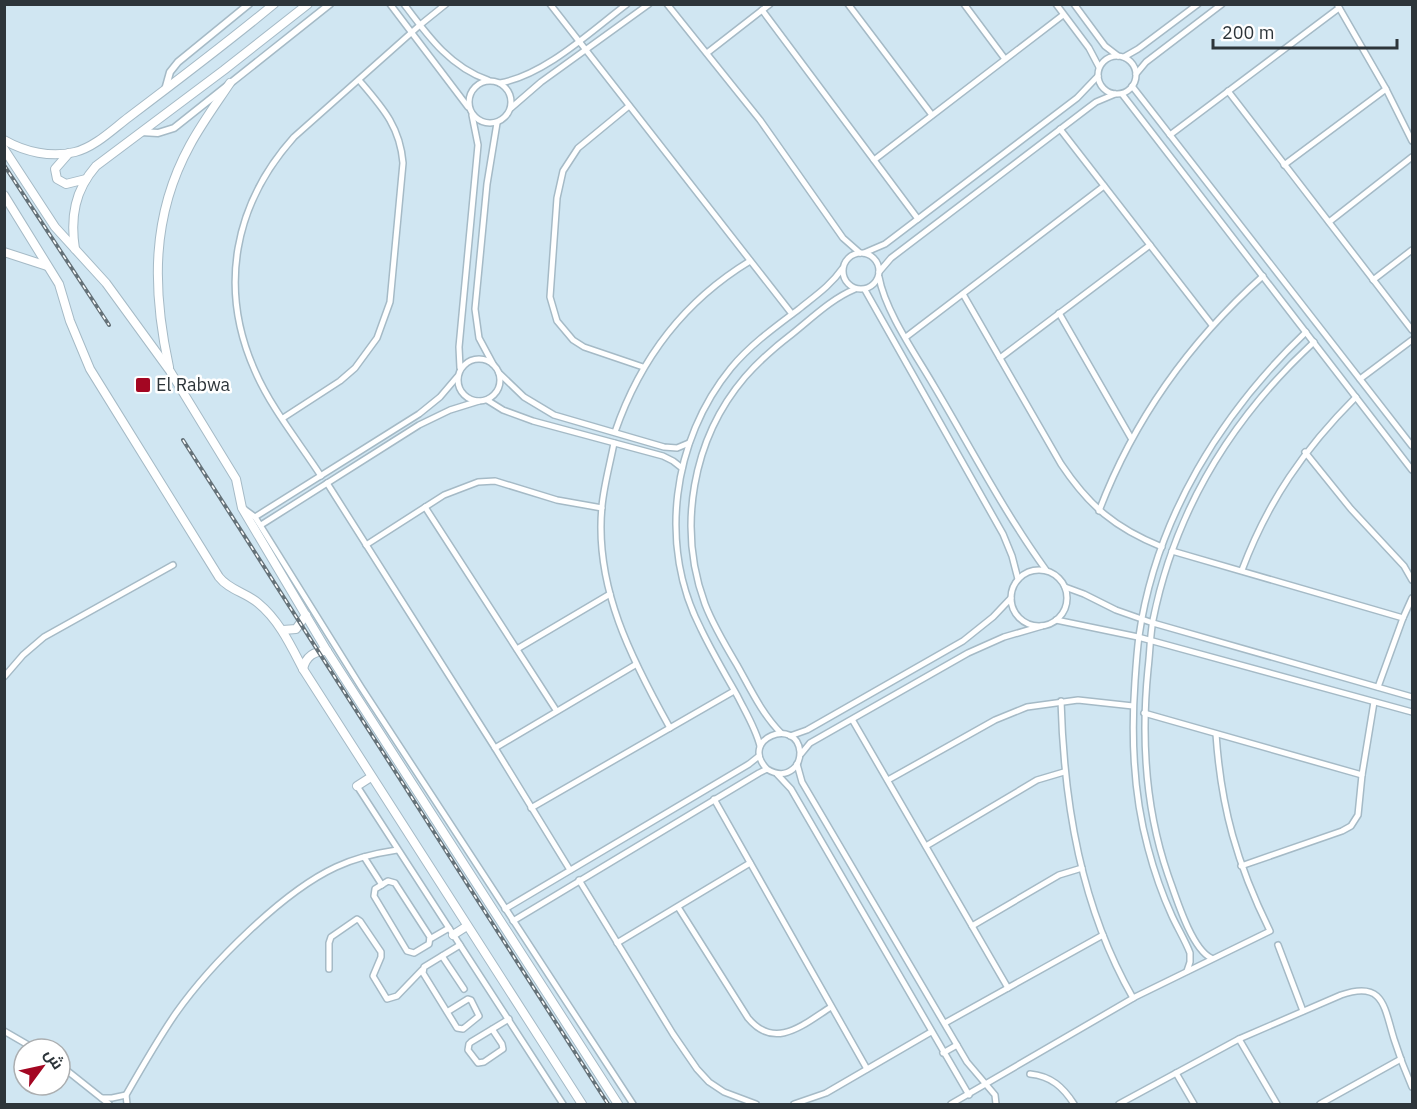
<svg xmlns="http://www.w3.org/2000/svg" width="1417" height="1109" font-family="'IBM Plex Sans',Cairo,sans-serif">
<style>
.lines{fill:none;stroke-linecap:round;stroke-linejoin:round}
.minor-casing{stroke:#a5bac6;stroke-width:8}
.tertiary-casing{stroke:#a5bac6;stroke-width:9}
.secondary-casing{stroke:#a5bac6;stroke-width:10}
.minor{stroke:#fff;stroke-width:5}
.tertiary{stroke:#fff;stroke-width:6}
.secondary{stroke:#fff;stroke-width:8}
.rail-casing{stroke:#657279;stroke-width:4}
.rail{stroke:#fff;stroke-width:1.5;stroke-dasharray:4.5;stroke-linecap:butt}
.poi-dot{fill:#a30622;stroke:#fff;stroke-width:2}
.labels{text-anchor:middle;stroke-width:5;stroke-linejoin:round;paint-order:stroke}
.poi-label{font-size:18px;fill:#2d353a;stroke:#fff;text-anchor:start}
</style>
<rect width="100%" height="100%" fill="#d0e6f2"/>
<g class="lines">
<g class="minor-casing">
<g id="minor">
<path d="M390,4L468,107"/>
<path d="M404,4C428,36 450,67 488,80"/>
<path d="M550,4L792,314"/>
<path d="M667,4L760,120L843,238L860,253"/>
<path d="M848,4L932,115"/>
<path d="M964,4L1005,59"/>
<path d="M1056,4L1089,48L1099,67"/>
<path d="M1074,4L1105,46L1118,56"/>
<path d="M1337,4L1386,89L1412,141"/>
<path d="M762,10L918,219"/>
<path d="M707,53L770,4"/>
<circle cx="1117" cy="75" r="19"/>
<path d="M1124,57L1138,49L1198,4"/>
<path d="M1136,74L1146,62L1222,4"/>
<circle cx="490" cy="102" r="21"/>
<path d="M500,83C545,75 590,32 627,4"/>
<path d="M1132,86L1412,446"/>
<path d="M1228,91L1412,330"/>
<path d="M1122,94L1412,470"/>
<path d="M629,106L578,148L563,171L557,198L550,297L557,321L573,340L584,347L643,367"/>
<path d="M511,108L541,82L649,4"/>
<path d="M1060,129L1212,325"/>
<path d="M1170,135L1339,8"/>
<path d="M874,160L1063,15"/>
<path d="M1284,165L1386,89"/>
<path d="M1329,222L1412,157"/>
<circle cx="861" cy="271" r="18"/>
<path d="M864,253L885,244L1077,98L1098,76"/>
<path d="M879,272L891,258L1088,108L1096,102L1115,94"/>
<path d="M879,277C885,311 916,355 934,386C971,448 1004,512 1046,570"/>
<path d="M1373,280L1412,250"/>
<path d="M865,290L1003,534L1012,556L1018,579"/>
<path d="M963,294L1061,464C1089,506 1115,528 1162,547"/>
<path d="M1059,313L1131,438"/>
<path d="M906,337L1104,186"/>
<path d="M1000,358L1150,245"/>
<circle cx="479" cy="380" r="21"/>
<path d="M493,364L479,338L475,309L487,184L497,123"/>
<path d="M460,368L459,347L478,145L472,115"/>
<path d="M499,373L524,397L554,415L664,447L677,448L689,443"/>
<path d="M1360,379L1412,340"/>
<path d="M487,400L503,410L533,421L663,456L673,461L682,468"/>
<path d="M283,418L340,381L355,368L377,338L390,302L403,163C400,126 382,107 359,80"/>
<path d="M615,432C640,359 684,301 750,261"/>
<path d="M614,443C610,464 604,485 602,506C594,587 632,660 670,728"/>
<path d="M1305,452L1351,509L1404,566L1412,580"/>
<path d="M321,476C299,442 271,408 255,371C218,288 234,204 294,137L420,25L446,4"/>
<path d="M327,483L495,748L570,870"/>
<path d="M425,507L556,710"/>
<path d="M244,509L255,517L361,687L633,1104"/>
<path d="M1099,511C1134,419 1189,342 1263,276"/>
<path d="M255,517L419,414L440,397L457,377"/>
<path d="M261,525L419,425L450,410L479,401"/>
<path d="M366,545L444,495L478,482L495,481L557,500L602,508"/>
<path d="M1172,551L1403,618"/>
<circle cx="1039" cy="598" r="28"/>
<path d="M1242,570C1268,501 1304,449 1356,397"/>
<path d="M1065,587L1084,594L1116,610L1153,623L1412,697"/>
<path d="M1056,620L1138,637L1412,712"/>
<path d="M517,649L610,594"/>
<path d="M4,677L23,655L44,637L173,565"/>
<path d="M1378,687L1403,618L1412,598"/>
<path d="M1061,701C1064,805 1081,907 1133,998"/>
<path d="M1144,713L1362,775"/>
<path d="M853,721L1008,988"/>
<path d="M781,733C762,714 750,688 737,665C725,645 713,625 705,604C677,528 692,439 745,377C759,361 775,347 792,334C812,318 831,299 855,289"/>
<path d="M790,736L807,730L963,641L993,617L1011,598"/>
<path d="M760,746C756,729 746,713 738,697C725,674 712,652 701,629C658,546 672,440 731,368C750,345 775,327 799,309C815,296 831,285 842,269"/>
<path d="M495,748L635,665"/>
<path d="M801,754L810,743L968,653L1004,637L1042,626"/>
<path d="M797,764L802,782L967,1062L995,1095L996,1104"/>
<path d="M777,774L791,789L969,1095"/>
<path d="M888,780L995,720L1027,707L1078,700L1133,706"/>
<path d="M357,786L563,1104"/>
<path d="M714,799L867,1069"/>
<path d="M531,808L734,691"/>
<path d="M926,846L1037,780L1064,772"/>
<path d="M364,857L382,885"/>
<path d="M1241,866L1342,831L1351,826L1358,815L1362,775L1374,702"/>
<path d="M579,880L673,1034L697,1069L709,1082L724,1092L756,1104"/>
<path d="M388,881L395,883L430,937L429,944L414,953L407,951L374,896L375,889Z"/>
<path d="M678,907L748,1018C775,1051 804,1024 831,1007"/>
<path d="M505,909L749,764L759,756"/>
<path d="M513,921L759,773L767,769C775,774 785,776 793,769C798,765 800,759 800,752C797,716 738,739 767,769"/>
<path d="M972,926L1059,875L1082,868"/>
<path d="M430,939L449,928"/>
<path d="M617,943L750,863"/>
<path d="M1278,945L1303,1011"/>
<path d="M442,956L464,989"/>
<path d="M1211,958C1191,948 1176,897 1168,875C1145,808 1141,740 1148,669C1150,653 1150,636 1153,620C1175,510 1233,417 1314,342"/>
<path d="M329,969V943L331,937L357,919L360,921L381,952V957L373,976L387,999L397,996L422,970"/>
<path d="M1187,971L1190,962V953C1185,940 1178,929 1172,916C1162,894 1154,871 1148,848C1133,793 1131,737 1135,681C1136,666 1137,651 1139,636C1156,518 1221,413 1306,332"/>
<path d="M447,1012L468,999L471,1000L479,1016L463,1029L457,1028L423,973L424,967L460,945"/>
<path d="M945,1023L1103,935"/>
<path d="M492,1029L502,1044L503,1049L484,1062L478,1063L468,1050L469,1044L471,1042L509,1019"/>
<path d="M4,1031L35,1049"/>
<path d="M1239,1039L1277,1104"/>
<path d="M943,1053L957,1045"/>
<path d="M60,1065L109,1104"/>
<path d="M1176,1073L1194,1104"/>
<path d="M1030,1074C1051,1076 1063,1087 1074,1104"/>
<path d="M102,1098H112L126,1095"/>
<path d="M127,1104L126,1095C142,1067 158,1039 176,1013C210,965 282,892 336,867C355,858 377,853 397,850"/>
<path d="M794,1104L826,1093L931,1032"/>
<path d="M951,1104L1135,997L1270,931C1237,864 1221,808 1216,734"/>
<path d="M1119,1104L1239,1039L1341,995C1384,980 1384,1007 1394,1039C1399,1055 1405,1071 1412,1087"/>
<path d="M1320,1104L1401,1059"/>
</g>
</g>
<g class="tertiary-casing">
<g id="tertiary">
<path d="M165,90L170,72L178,62L249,4"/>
<path d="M141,132L158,133L174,128L330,4"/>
</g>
</g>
<g class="secondary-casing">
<g id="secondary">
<path d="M4,140C25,152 51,158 75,152C95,147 113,129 129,117C178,80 227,43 274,4"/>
<path d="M4,149L55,227L106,283L170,371L236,479L242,508L327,651L618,1104"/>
<path d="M69,153L55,169L57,179L66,184L86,179"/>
<path d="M4,195L59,284L70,321L90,369L219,577C229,590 245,592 258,603C279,620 291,646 303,669L582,1104"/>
<path d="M75,249C70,217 75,190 96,166L224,70L308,4"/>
<path d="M4,252L47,266"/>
<path d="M169,367C152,289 151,216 190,145C202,123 216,104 230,83"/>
<path d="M283,630L296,629L306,615"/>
<path d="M303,669C306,656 314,651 327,651"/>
<path d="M357,786L371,777"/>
<path d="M453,935L467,926"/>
</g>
</g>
<use href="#minor" class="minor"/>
<use href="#tertiary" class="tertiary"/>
<use href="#secondary" class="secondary"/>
<g class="rail-casing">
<g id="rail">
<path d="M4,165L109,325"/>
<path d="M183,440L608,1104"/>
</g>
</g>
<use href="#rail" class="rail"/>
</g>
<rect class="poi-dot" x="135" y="377" width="16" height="16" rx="3"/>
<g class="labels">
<g class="poi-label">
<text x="156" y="391">El Rabwa</text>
</g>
</g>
<rect width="1417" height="1109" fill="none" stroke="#2d353a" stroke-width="12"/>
<g transform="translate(42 1067) rotate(57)"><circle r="28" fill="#ffffff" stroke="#abaeb0" stroke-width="1.5"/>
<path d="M0-4.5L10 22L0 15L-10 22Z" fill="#a30622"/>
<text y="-9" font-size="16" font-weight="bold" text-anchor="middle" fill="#2d353a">ش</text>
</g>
<path d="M1213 39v9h184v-9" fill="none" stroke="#2d353a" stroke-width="3"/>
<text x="1222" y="39" font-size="18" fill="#2d353a" stroke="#ffffff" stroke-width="4.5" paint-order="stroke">200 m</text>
</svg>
